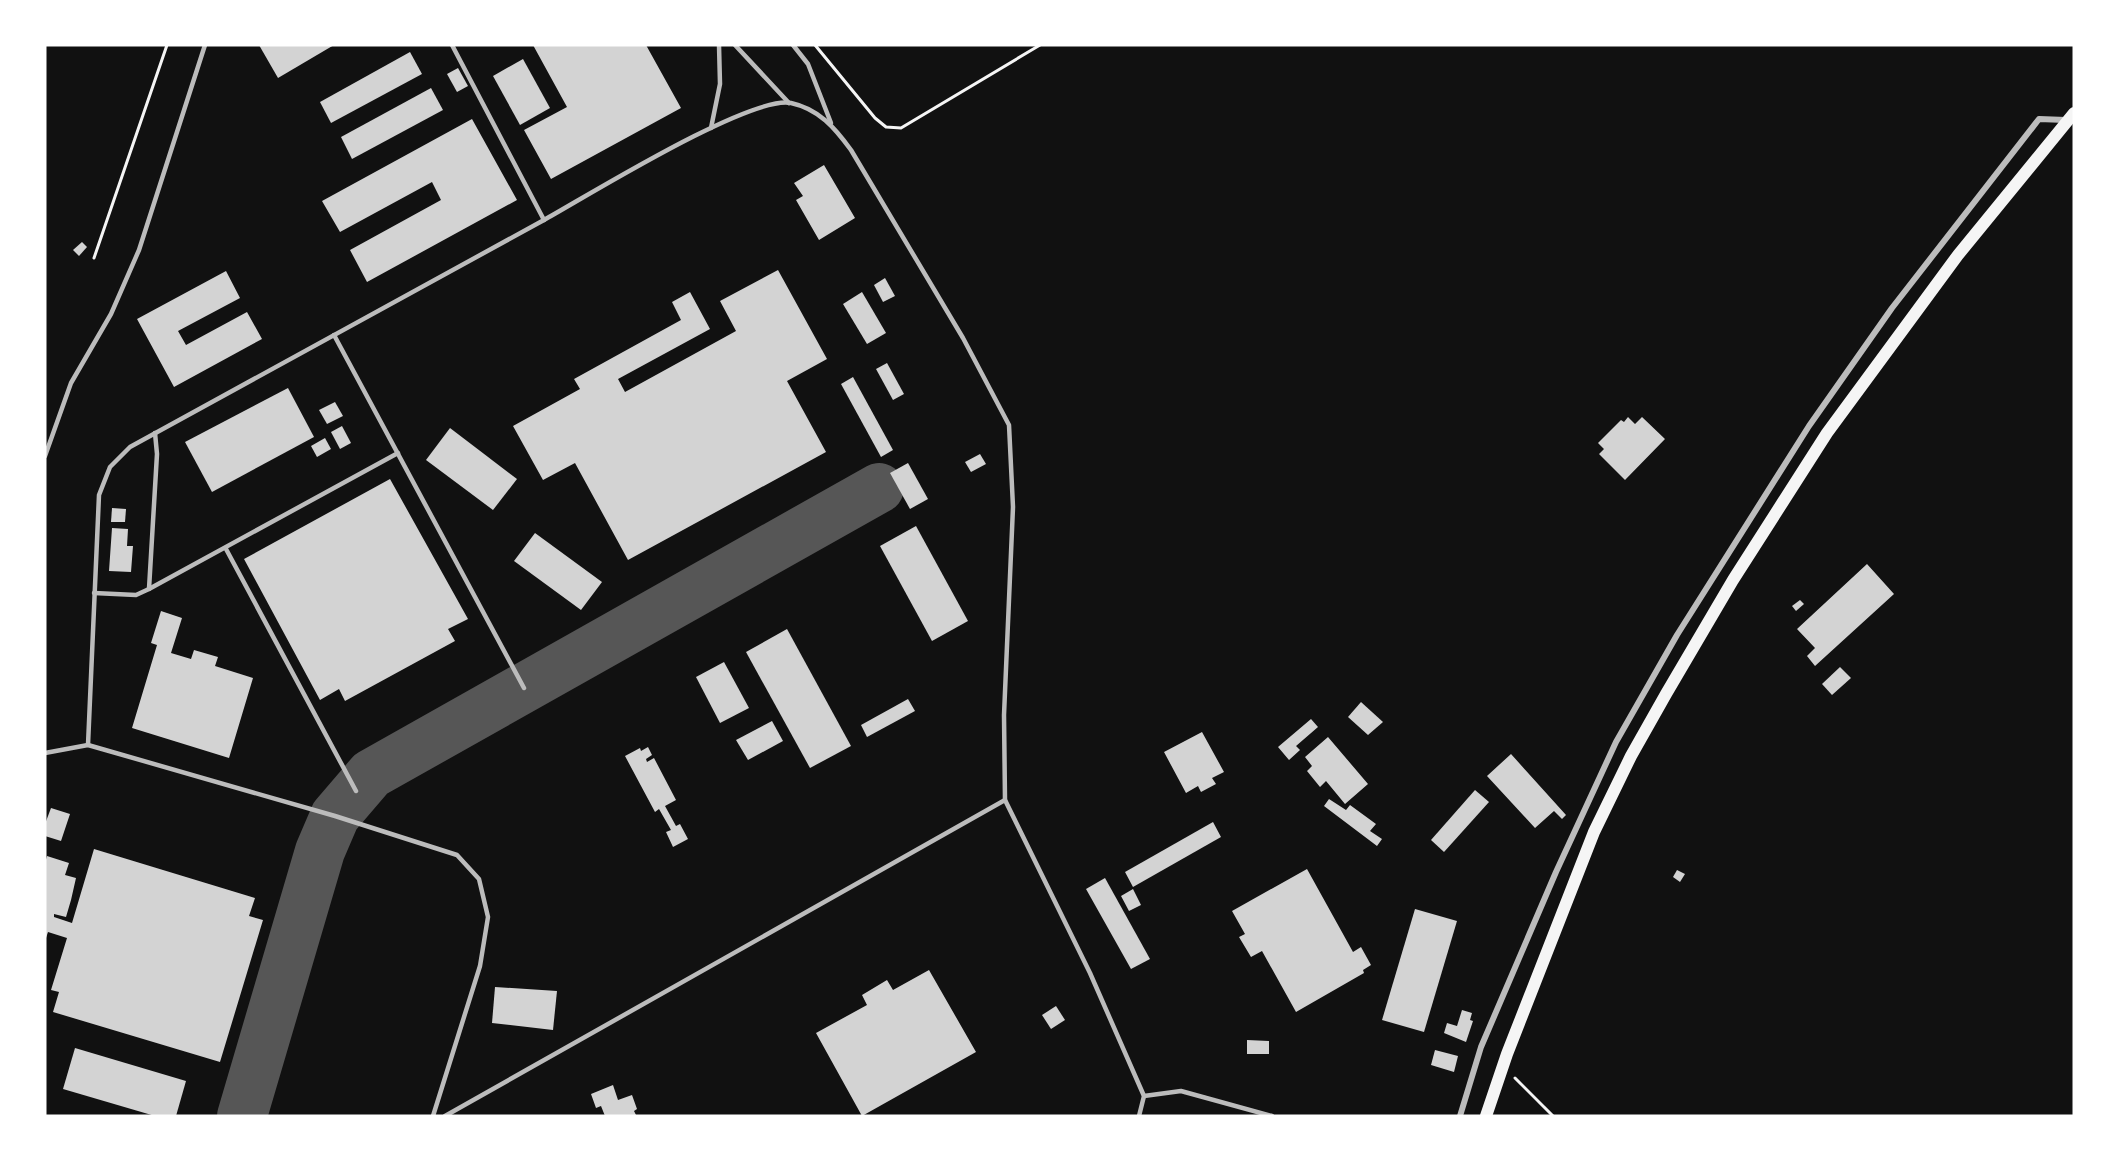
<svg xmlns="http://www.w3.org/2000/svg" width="2119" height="1161" font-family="'PT Sans',sans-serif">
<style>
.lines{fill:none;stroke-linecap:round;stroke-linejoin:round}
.taxiway{stroke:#565656;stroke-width:50}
.building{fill:#d3d3d3}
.path{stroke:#f5f5f5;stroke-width:3}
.service{stroke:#bcbcbc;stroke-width:4.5}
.minor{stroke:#bcbcbc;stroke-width:6}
.secondary{stroke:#f5f5f5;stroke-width:12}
</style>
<rect width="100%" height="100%" fill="#111"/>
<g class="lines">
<path class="taxiway" d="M242,1116L320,851L335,816L371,774L879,488"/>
</g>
<g class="building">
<path d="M259,45H334L278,78Z"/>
<path d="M533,45H646L681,108L551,179L524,130L567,107Z"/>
<path d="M410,52L422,74L331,123L320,102Z"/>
<path d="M523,59L550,108L520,125L493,76Z"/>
<path d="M458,68L468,86L457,92L447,74Z"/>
<path d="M431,88L443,110L352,159L341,137Z"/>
<path d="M472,119L517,200L367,282L350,250L441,200L432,182L340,232L322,201Z"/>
<path d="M824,165L855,218L819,240L796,200L803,196L794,183Z"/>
<path d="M82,242L87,247L79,256L73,250Z"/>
<path d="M778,270L827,359L787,381L826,452L628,560L575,463L543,480L513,426L580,389L574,379L681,320L672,302L690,292L710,329L618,379L625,392L736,331L720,301Z"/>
<path d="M226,271L240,298L178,331L186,345L247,312L262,339L174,387L137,319Z"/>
<path d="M885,278L895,296L883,302L874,285Z"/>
<path d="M862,292L886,333L867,344L843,304Z"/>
<path d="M887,363L904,394L893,400L876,369Z"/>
<path d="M853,377L893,450L881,457L841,384Z"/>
<path d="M288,388L314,437L212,492L185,442Z"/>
<path d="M335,402L343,416L327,424L319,410Z"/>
<path d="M1628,417L1635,424L1642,417L1665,439L1625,480L1599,454L1604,449L1598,443L1621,420L1624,422Z"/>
<path d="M342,426L351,443L340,449L331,432Z"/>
<path d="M450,428L517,479L493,510L426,460Z"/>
<path d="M325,438L331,449L317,457L311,446Z"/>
<path d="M980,454L986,464L971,472L965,462Z"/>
<path d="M908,463L928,499L910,509L890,473Z"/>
<path d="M390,479L468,619L448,629L455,641L345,701L339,689L320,700L244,559Z"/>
<path d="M112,508L126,509L125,522H111Z"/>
<path d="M916,526L968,621L932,641L880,546Z"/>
<path d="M112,528L128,529L127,546H133L131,572L109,571Z"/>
<path d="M535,533L602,582L581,610L514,561Z"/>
<path d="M1867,564L1894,594L1815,666L1807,656L1815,648L1797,629Z"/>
<path d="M1800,600L1804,604L1796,611L1792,606Z"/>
<path d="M161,611L182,618L171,653L191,659L194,650L218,657L215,666L253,678L229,758L132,728L157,645L151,643Z"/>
<path d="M787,629L851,746L810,768L746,652Z"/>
<path d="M724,662L749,708L720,723L696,677Z"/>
<path d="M1840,667L1851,678L1832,695L1822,684Z"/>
<path d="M908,699L915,711L867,737L861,725Z"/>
<path d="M1361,702L1383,722L1368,735L1348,717Z"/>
<path d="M1311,719L1318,727L1296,746L1300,750L1289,760L1278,747Z"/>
<path d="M772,721L783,741L748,760L736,740Z"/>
<path d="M1202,732L1224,772L1212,778L1216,784L1201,792L1198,786L1186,793L1164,752Z"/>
<path d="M1328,737L1368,784L1345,804L1326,781L1320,787L1307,771L1312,766L1305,757Z"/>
<path d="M648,747L652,755L646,759L647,762L654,758L676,800L665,806L676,826L680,824L688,839L673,847L666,832L671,830L659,809L655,812L625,756L640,748L641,751Z"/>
<path d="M1511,754L1566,815L1562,819L1554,811L1535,828L1487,776Z"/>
<path d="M1475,790L1489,802L1444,852L1431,840Z"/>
<path d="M1329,799L1346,810L1350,805L1376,824L1370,831L1382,839L1377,846L1324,806Z"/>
<path d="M51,808L70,814L61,841L45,836V824Z"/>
<path d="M1213,822L1221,837L1133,887L1125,872Z"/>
<path d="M94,849L255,898L249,916L263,920L220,1062L53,1012L59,992L51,990L67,938L48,932L45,941V863L47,856L69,863L65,875L76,878L71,900L66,917L54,914V917L72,923Z"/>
<path d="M1307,869L1353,952L1361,947L1371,965L1363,970L1364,973L1296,1012L1262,951L1251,957L1239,937L1245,934L1232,911Z"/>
<path d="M1677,870L1685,874L1680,882L1673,877Z"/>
<path d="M1105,878L1150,959L1131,969L1086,889Z"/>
<path d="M1133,889L1141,905L1129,911L1121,896Z"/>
<path d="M1415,909L1457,921L1424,1032L1382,1020Z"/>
<path d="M929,970L976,1052L862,1116L816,1033L867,1005L862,995L887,980L893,990Z"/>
<path d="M495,987L557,991L553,1030L492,1023Z"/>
<path d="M1056,1006L1065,1020L1051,1029L1042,1015Z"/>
<path d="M1462,1010L1472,1013L1470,1020L1473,1021L1466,1042L1444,1033L1447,1023L1457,1026Z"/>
<path d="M1247,1040L1269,1041V1054H1247Z"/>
<path d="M75,1048L186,1081L176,1116H155L63,1089Z"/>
<path d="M1435,1050L1458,1056L1454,1072L1431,1065Z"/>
<path d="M613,1085L618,1100L632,1095L637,1109L634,1111L636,1115L605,1116L601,1106L596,1108L591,1094Z"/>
</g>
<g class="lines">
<g class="path">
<path d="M815,45L875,118L886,127L901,128L1040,45"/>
<path d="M94,258L167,45"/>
<path d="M1515,1078L1553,1116"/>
</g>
<g class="service">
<path d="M452,45L544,220C589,195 750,95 791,103C819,109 835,128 851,150L963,338L1009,425L1013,507L1004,715L1005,800L1090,973L1144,1096L1139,1116"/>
<path d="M735,45L789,103"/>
<path d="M793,45L808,64L831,123"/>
<path d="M711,128L720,84L719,45"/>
<path d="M334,335L524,688"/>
<path d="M45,456L71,383L111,314L139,250L205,45"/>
<path d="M226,549L356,791"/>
<path d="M149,589L157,454L155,433"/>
<path d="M94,593L136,595L149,589L398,453"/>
<path d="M88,745L99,495L110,467L130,447L544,220"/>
<path d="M45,753L88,745L335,816L457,855L479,879L488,917L480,966L433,1116"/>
<path d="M1144,1096L1181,1091L1272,1116"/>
<path d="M445,1116L1005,800"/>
</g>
<path class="minor" d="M1460,1116L1481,1047L1556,872L1616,742L1677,635L1809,426L1892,308L2039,119L2066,120"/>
<path class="secondary" d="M1486,1116L1507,1054L1594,832L1631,756L1666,694L1733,580L1827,433L1958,255L2074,113"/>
</g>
<rect width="2119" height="1161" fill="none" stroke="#ffffff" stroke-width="93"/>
</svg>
